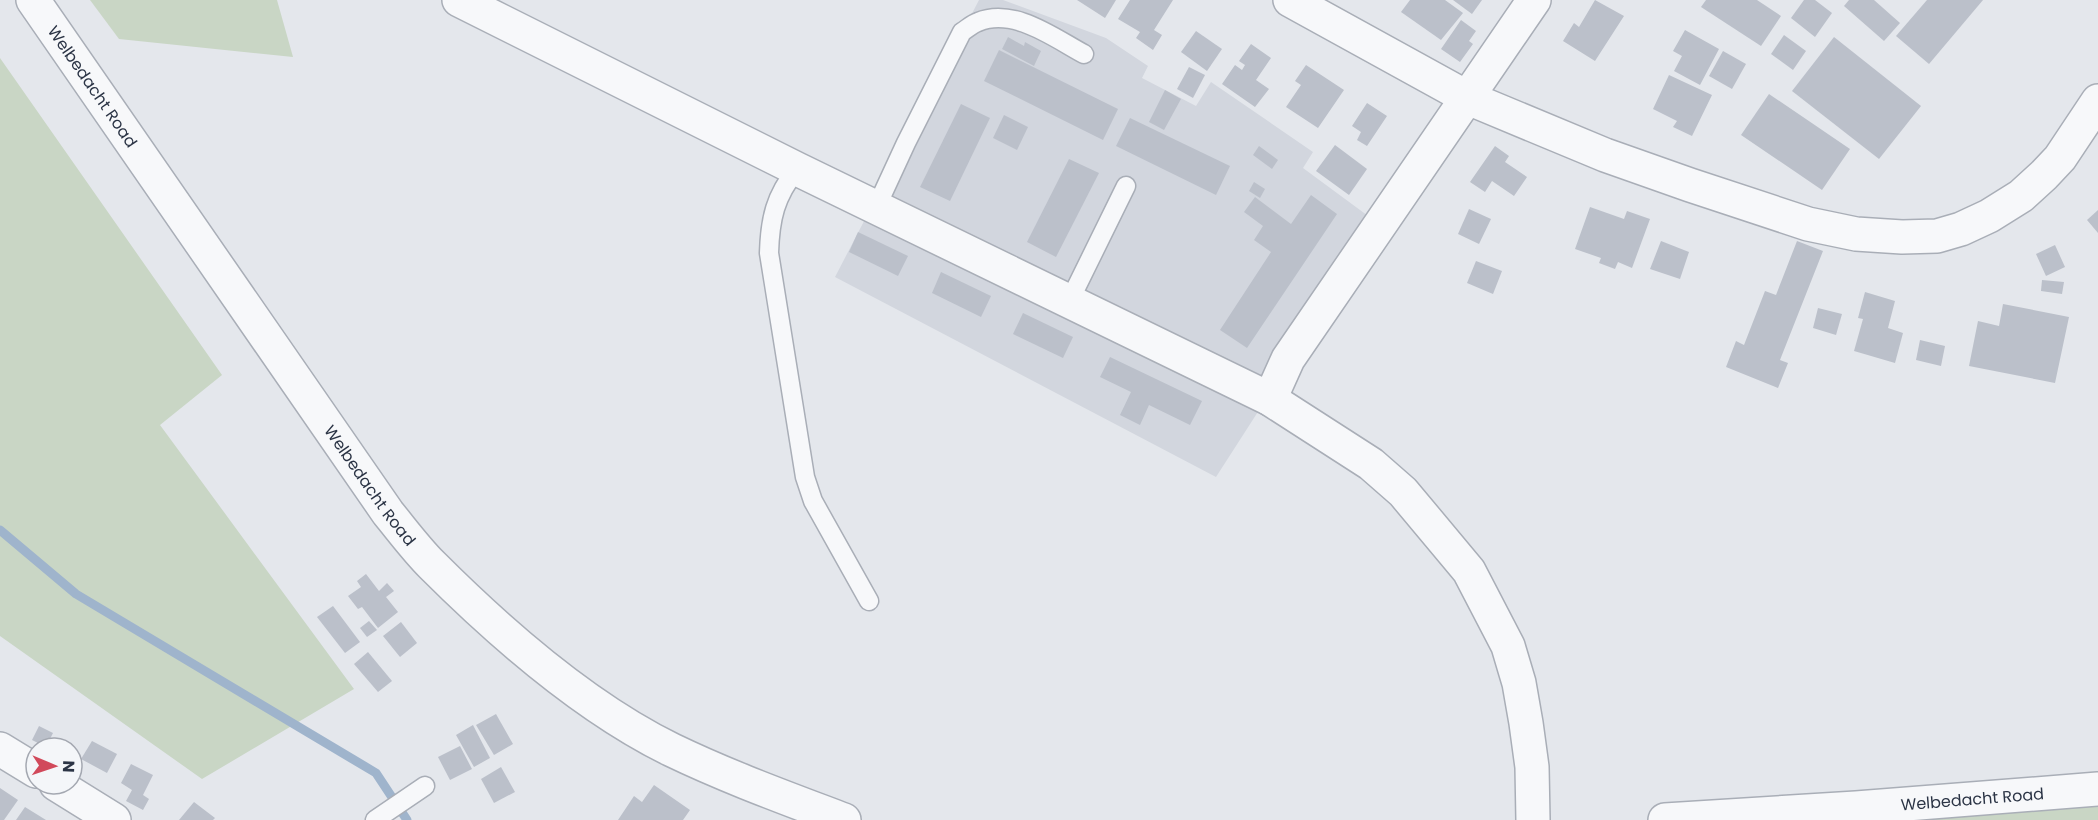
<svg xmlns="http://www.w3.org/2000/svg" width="2098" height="820" font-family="Poppins,sans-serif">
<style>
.built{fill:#d2d6de}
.green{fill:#c9d6c5}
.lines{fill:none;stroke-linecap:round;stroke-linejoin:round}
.stream{stroke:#9fb4cc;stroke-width:9}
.building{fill:#bbc0ca}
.service-casing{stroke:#a9aeb7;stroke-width:21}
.minor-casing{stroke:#a9aeb7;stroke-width:36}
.tertiary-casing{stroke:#a9aeb7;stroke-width:36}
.service{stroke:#f7f8fa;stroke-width:18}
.minor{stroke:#f7f8fa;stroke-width:33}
.tertiary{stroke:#f7f8fa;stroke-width:33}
.labels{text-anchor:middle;stroke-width:4.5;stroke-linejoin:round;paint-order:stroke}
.street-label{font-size:16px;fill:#2b3445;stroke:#f4f6f9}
</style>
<rect width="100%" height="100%" fill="#e4e7ec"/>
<path class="built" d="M979,0H1003L1106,38L1148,66L1142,78L1196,106L1211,82L1313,152L1303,168L1379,224L1216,477L835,277Z"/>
<g class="green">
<path d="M90,0H277L293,57L119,39Z"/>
<path d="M0,58L222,375L160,425L354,689L202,779L0,636Z"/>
<path d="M2098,796V820H1764Z"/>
</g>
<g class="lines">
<path class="stream" d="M0,530L76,594L376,773L407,820"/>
</g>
<g class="building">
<path d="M1077,0H1116L1105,18Z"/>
<path d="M1130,0H1173L1154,30L1162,35L1153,50L1136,38L1140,32L1118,19Z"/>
<path d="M1410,0H1445L1463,13L1441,40L1401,12Z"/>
<path d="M1453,0H1482L1472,14Z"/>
<path d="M1595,0L1624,16L1595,61L1563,41L1574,23L1579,27Z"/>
<path d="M1706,0H1757L1781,16L1761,46L1701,7Z"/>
<path d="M1804,0H1815L1832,13L1815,37L1791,18Z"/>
<path d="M1849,0H1874L1900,23L1884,41L1844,6Z"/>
<path d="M1927,0H1983L1929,64L1896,36Z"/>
<path d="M1461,20L1476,31L1469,41L1473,44L1460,62L1441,49Z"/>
<path d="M1685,30L1719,49L1700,85L1674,71L1682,56L1673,51Z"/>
<path d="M1196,31L1222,49L1207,71L1181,52Z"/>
<path d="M1784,35L1806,51L1793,70L1771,54Z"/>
<path d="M1008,37L1024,46L1025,42L1041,51L1034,66L1002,49Z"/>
<path d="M1834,37L1921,106L1879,159L1792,91Z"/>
<path d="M1251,44L1271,58L1256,80L1269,89L1255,107L1222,84L1235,65L1242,70L1245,65L1239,61Z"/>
<path d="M999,50L1118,109L1103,140L984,81Z"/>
<path d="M1723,51L1746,64L1732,89L1709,76Z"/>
<path d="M1306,65L1344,90L1318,128L1286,107L1301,85L1295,81Z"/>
<path d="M1189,67L1205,75L1193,98L1177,89Z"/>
<path d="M1669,75L1712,95L1692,136L1673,127L1677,121L1653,109Z"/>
<path d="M1165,90L1181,99L1164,130L1149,122Z"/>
<path d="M1769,94L1850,149L1822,190L1741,135Z"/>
<path d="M1367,103L1387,116L1367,146L1357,140L1361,132L1352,126Z"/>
<path d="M961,104L990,118L950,201L920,187Z"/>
<path d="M1004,115L1028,127L1017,150L993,138Z"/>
<path d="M1130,118L1230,166L1216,195L1116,146Z"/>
<path d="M1335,145L1367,169L1349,195L1316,171Z"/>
<path d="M1259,146L1278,160L1272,169L1253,155Z"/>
<path d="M1495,146L1509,156L1505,162L1527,177L1514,196L1492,181L1485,192L1470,182Z"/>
<path d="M1069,159L1099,173L1056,257L1027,242Z"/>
<path d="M1254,182L1265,189L1260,198L1249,191Z"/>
<path d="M1311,195L1337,214L1247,348L1220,330L1271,252L1254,240L1263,226L1244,212L1255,197L1291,224Z"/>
<path d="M1590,207L1624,219L1627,211L1650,219L1632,268L1618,262L1615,269L1599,263L1601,258L1575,249Z"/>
<path d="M1469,209L1491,219L1479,244L1458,234Z"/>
<path d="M2098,210V233L2087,220Z"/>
<path d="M858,232L908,256L898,276L849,252Z"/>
<path d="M1661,241L1689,252L1680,279L1650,269Z"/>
<path d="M1797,241L1823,251L1780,360L1788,363L1778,388L1726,367L1736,341L1744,345L1765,291L1776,295Z"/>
<path d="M2055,245L2065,267L2046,276L2036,254Z"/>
<path d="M1476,261L1502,271L1493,294L1467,283Z"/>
<path d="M941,272L991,296L981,317L932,293Z"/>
<path d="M2042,280L2064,282L2062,294L2041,291Z"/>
<path d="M1865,292L1895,301L1888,328L1903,333L1895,363L1854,351L1863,319L1858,318Z"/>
<path d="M2003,304L2069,317L2055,383L1969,366L1978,321L1999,326Z"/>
<path d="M1818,308L1842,314L1836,335L1813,328Z"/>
<path d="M1023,313L1073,337L1063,358L1013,334Z"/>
<path d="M1920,340L1945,346L1941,366L1916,360Z"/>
<path d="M1110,357L1202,401L1190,425L1149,405L1140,425L1120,415L1131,392L1100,377Z"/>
<path d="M366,574L379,591L387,583L394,591L386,597L398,612L378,628L362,607L358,609L348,596L361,587L357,581Z"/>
<path d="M333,606L360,642L345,653L317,617Z"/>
<path d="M369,621L377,630L367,637L360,628Z"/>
<path d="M401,622L417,643L400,657L383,636Z"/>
<path d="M368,652L392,681L378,692L354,664Z"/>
<path d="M496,714L513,744L494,755L476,725Z"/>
<path d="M473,725L490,758L474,767L456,735Z"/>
<path d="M39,726L53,733L46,747L32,740Z"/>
<path d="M92,741L117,754L107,773L81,759Z"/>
<path d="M460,746L472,769L450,780L438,757Z"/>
<path d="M131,764L153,775L143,795L149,799L143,810L126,801L132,790L121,783Z"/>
<path d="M501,767L515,792L494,803L481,779Z"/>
<path d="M654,785L690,810L683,820H618L634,796L642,802Z"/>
<path d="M0,788L18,800L4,820H0Z"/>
<path d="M194,802L215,818L213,820H179Z"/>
<path d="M25,807L46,820H16Z"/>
</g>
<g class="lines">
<g class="service-casing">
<g id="service">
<path d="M797,169C775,196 770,219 769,253L805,477L813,501L869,601"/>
<path d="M876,208L906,143L962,32C967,29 972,24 978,22C1014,7 1054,38 1084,54"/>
<path d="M1069,302L1126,186"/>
<path d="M375,820L425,786"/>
</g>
</g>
<g class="minor-casing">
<g id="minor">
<path d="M459,0L797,169L1270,399L1371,464L1403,492L1469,571L1508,646L1519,683L1526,723L1532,767L1533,820"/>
<path d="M1290,0L1468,98L1605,155L1690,185L1808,224L1856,234L1902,237L1937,236L1961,229L1989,216L2021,196L2044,175L2060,158L2098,101"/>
<path d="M1270,399L1288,359L1534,0"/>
<path d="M0,749L36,771"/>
<path d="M56,784L114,820"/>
</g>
</g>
<g class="tertiary-casing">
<g id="tertiary">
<path id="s1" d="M33,0L388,513C402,530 416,549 432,565C501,634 584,707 672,750C728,777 786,798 844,820"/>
<path id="s2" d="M1665,820L1856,808L2098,789"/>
</g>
</g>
<use href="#service" class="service"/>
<use href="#minor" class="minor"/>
<use href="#tertiary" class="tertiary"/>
</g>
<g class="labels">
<g class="street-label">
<text dy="6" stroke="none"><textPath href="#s1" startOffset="105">Welbedacht Road</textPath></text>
<text dy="6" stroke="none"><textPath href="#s1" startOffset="591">Welbedacht Road</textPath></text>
<text dy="6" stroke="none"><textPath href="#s2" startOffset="308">Welbedacht Road</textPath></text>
</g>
</g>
<g transform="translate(54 766) rotate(92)"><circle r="28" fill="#f4f6f9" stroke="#a4a8b1" stroke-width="1.5"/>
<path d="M0-4.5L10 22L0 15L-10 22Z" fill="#d1495b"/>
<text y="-9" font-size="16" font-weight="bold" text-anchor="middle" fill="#2b3445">N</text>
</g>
</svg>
